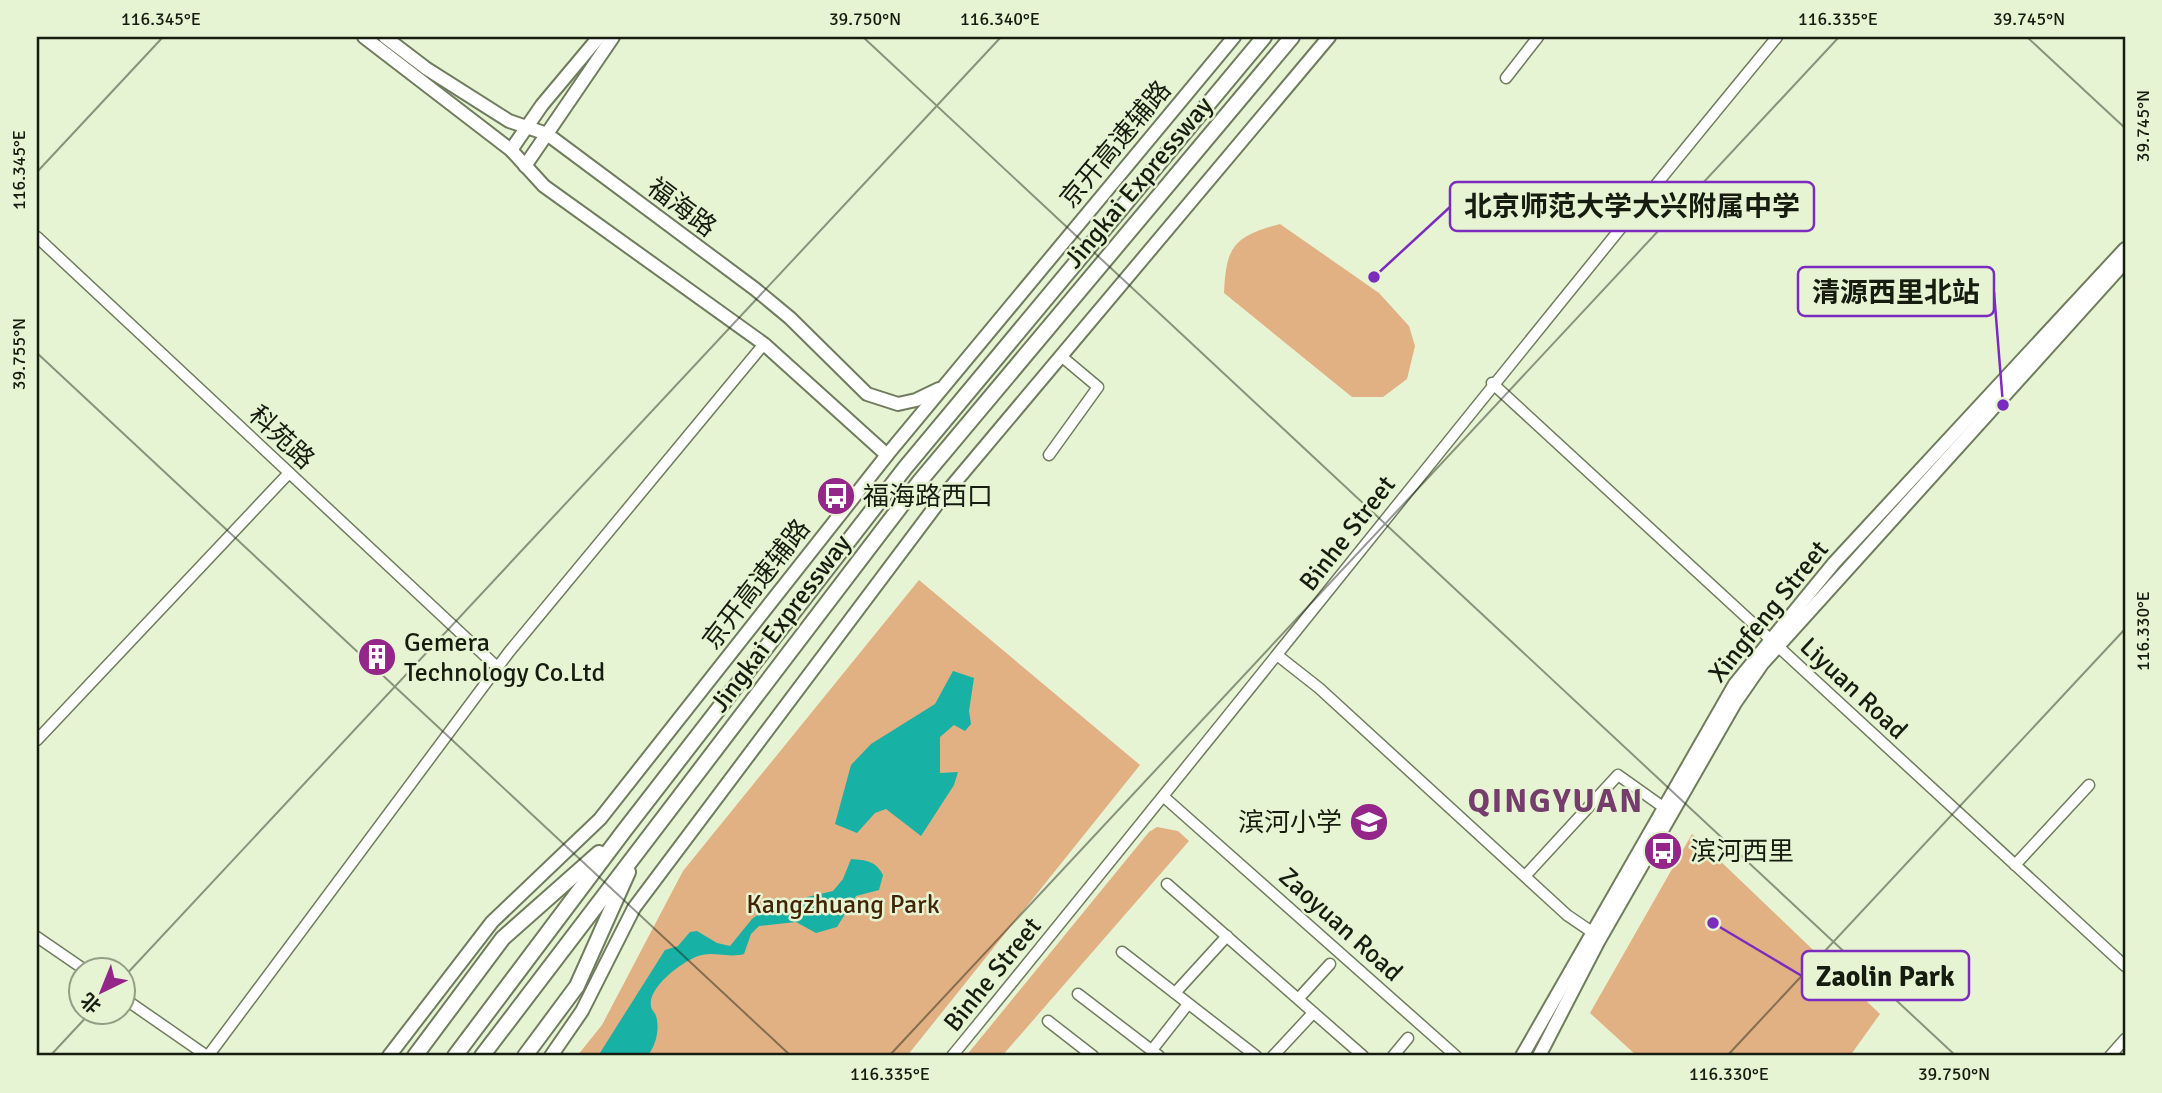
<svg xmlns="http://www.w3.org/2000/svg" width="2162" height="1093" font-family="Signika,'Noto Sans SC',sans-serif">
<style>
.green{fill:#e1b083}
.water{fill:#17b1a5}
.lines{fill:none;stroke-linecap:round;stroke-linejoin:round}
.minor-casing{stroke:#707c5e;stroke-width:13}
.major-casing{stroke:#707c5e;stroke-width:16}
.highway-casing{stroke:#707c5e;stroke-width:18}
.minor{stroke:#fff;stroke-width:10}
.major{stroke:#fff;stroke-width:12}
.highway{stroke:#fff;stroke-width:14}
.ticks{fill:none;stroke:#171c10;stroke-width:2;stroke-opacity:0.45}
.labels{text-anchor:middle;stroke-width:5;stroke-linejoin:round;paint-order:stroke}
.street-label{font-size:26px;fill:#171c10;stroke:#e7f4d3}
.poi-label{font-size:26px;fill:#171c10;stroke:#e7f4d3;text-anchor:start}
.park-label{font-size:26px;fill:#3f2406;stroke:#e7f4d3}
.district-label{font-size:33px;font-weight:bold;letter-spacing:2px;fill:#743d6c;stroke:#e7f4d3}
.leader{fill:none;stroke:#7b2cbf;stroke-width:2.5}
.callout-dot{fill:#7b2cbf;stroke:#e7f4d3;stroke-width:2.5}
.callout{fill:#e7f4d3;stroke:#7b2cbf;stroke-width:2.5}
.callout-label{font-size:28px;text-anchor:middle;font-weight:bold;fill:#171c10}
.neatline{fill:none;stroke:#171c10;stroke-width:2.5}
.ticks-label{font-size:18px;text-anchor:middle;fill:#171c10}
</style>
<rect width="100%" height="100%" fill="#e7f4d3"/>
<g class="green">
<path d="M1280,224L1379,293L1409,326L1415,346L1407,379L1383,397H1352L1224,293C1226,246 1234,236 1280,224Z"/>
<path d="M919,580L1140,765L907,1056H577L602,1025L683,871Z"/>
<path d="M1157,827L1178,831L1189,841L1002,1056H966L1149,832Z"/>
<path d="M1692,834L1880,1014L1850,1056H1637L1590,1013Z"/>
</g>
<g class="water">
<path d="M953,671L974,678L969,711L971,724L965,731L954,725L940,737V773L958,772L954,785L921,836L886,809L875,813L857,833L835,824L851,765L871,744L935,704Z"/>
<path d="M851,859C866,860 876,861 883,875L879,890L856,896L837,927L816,933L796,922L759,926L751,934L744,954C729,958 716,952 702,955C686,958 647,987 651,1006C651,1010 655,1012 656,1016C660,1029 656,1046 647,1056H598L665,950L678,946L690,932L697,931L717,943L730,946L752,919L769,906L833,891L843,879Z"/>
</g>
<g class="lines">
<g class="minor-casing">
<g id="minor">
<path d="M1506,78L1538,37"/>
<path d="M37,237L497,667"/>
<path d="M1492,383L2125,966"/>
<path d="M1049,455L1098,387L1061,356"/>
<path d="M1277,655L1319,688L1567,915L1592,932"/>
<path d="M37,740L289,473"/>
<path d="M1164,797L1456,1056"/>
<path d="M2015,865L2089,785"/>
<path d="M1525,876L1618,775L1663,807"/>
<path d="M1167,884L1363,1056"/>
<path d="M37,937L85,970"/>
<path d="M1122,952L1256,1056"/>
<path d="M1175,993L1227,936"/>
<path d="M1078,994L1159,1056"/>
<path d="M122,997L207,1056"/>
<path d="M1299,998L1330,964"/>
<path d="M1048,1021L1093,1056"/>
<path d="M1152,1050L1188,1004"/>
<path d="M208,1056L509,652L764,344"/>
<path d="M952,1056C1229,718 1499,374 1777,37"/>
<path d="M1273,1056L1313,1013"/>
<path d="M1393,1056L1408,1038"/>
<path d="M2110,1056L2125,1039"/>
</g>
</g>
<g class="major-casing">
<g id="major">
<path d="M364,37L511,150L544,186L764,344L887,455"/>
<path d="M385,37L427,69L509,121L547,134L755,289L790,318L867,394L898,404L916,400L939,389"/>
<path d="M511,150L542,105L599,37"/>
<path d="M525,166L613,37"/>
<path d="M389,1056L492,922L600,819L887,455L1234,37"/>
<path d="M551,1056L582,1011L634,908L941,499L1329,37"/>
<path d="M1522,1056L1735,684L1834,563L2125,249"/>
<path d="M1539,1056L1598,942L1735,703L1762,664L2125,262"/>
</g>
</g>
<g class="highway-casing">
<g id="highway">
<path d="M415,1056L503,938L599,853"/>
<path d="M455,1056L624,831L905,468L1264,37"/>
<path d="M482,1056L920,481L1292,37"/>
<path d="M525,1056L577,986L628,872"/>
</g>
</g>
<use href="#minor" class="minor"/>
<use href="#major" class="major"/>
<use href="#highway" class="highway"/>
</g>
<path class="ticks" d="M863,37L1956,1056M2027,37L2125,128M37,172L163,37M37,353L791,1056M122,979L1001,37M50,1056L91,1012M889,1056L1839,37M1727,1056L2125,629"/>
<defs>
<g id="bus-disc" transform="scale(2.0125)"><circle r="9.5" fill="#932688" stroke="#e7f4d3"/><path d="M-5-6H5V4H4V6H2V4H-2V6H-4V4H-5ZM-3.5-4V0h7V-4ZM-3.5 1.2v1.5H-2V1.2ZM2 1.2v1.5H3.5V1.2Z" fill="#fff"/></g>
<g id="building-disc" transform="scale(2.0125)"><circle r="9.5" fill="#932688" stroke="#e7f4d3"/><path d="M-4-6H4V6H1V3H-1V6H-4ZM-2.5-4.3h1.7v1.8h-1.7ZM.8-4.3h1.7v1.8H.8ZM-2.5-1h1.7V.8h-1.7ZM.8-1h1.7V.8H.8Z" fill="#fff"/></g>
<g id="school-disc" transform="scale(2.0125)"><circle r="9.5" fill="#932688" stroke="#e7f4d3"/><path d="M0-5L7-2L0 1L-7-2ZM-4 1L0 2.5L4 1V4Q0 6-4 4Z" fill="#fff"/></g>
</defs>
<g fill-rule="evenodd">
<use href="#bus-disc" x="836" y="496"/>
<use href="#building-disc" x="377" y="657"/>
<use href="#school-disc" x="1369" y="822"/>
<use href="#bus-disc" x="1663" y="851"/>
</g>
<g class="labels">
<g class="street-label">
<text transform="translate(1115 144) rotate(-50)" y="9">京开高速辅路</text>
<text transform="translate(1138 182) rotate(-50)" y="9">Jingkai Expressway</text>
<text transform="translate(682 207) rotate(37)" y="9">福海路</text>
<text transform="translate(282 437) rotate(43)" y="9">科苑路</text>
<text transform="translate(1347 533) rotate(-52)" y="9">Binhe Street</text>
<text transform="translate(756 584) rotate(-52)" y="9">京开高速辅路</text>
<text transform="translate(1768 611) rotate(-51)" y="9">Xingfeng Street</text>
<text transform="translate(780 623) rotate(-53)" y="9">Jingkai Expressway</text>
<text transform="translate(1854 688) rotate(43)" y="9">Liyuan Road</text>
<text transform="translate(1341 924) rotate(42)" y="9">Zaoyuan Road</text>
<text transform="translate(992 974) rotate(-51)" y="9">Binhe Street</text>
</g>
<g class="poi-label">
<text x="863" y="505">福海路西口</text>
<text x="404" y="651">Gemera<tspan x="404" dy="30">Technology Co.Ltd</tspan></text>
<text x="1342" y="831" text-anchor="end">滨河小学</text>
<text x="1690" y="860">滨河西里</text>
</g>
<g class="park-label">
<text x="843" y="913">Kangzhuang Park</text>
</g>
<g class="district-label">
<text x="1556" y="812">QINGYUAN</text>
</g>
</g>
<path class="leader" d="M1374 277L1450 207M2003 405L1994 292M1713 923L1802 976"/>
<g class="callout-dot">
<circle cx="1374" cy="277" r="7"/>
<circle cx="2003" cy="405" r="7"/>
<circle cx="1713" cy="923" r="7"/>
</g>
<g class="callout">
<rect x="1450" y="182" width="364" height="49" rx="7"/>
<rect x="1798" y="267" width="196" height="49" rx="7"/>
<rect x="1802" y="951" width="167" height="49" rx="7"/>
</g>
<g class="callout-label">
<text x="1632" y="216">北京师范大学大兴附属中学</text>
<text x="1896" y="302">清源西里北站</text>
<text x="1885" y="986">Zaolin Park</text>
</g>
<rect width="2162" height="1093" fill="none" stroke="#e7f4d3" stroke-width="77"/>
<g transform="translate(102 991) rotate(223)"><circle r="33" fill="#e7f4d3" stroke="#949e85" stroke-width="2"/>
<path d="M0-5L12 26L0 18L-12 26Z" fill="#932688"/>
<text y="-10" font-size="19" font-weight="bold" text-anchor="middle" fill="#171c10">北</text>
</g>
<rect x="38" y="38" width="2086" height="1016" class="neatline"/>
<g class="ticks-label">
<text x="161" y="25">116.345°E</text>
<text x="865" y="25">39.750°N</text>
<text x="1000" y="25">116.340°E</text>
<text x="1838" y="25">116.335°E</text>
<text x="2029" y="25">39.745°N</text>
<text transform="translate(2143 126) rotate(-90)" y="6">39.745°N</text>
<text transform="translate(19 170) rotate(-90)" y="6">116.345°E</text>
<text transform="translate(19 354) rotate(-90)" y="6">39.755°N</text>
<text transform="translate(2143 631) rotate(-90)" y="6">116.330°E</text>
<text x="890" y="1080">116.335°E</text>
<text x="1729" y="1080">116.330°E</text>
<text x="1954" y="1080">39.750°N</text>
</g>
</svg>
